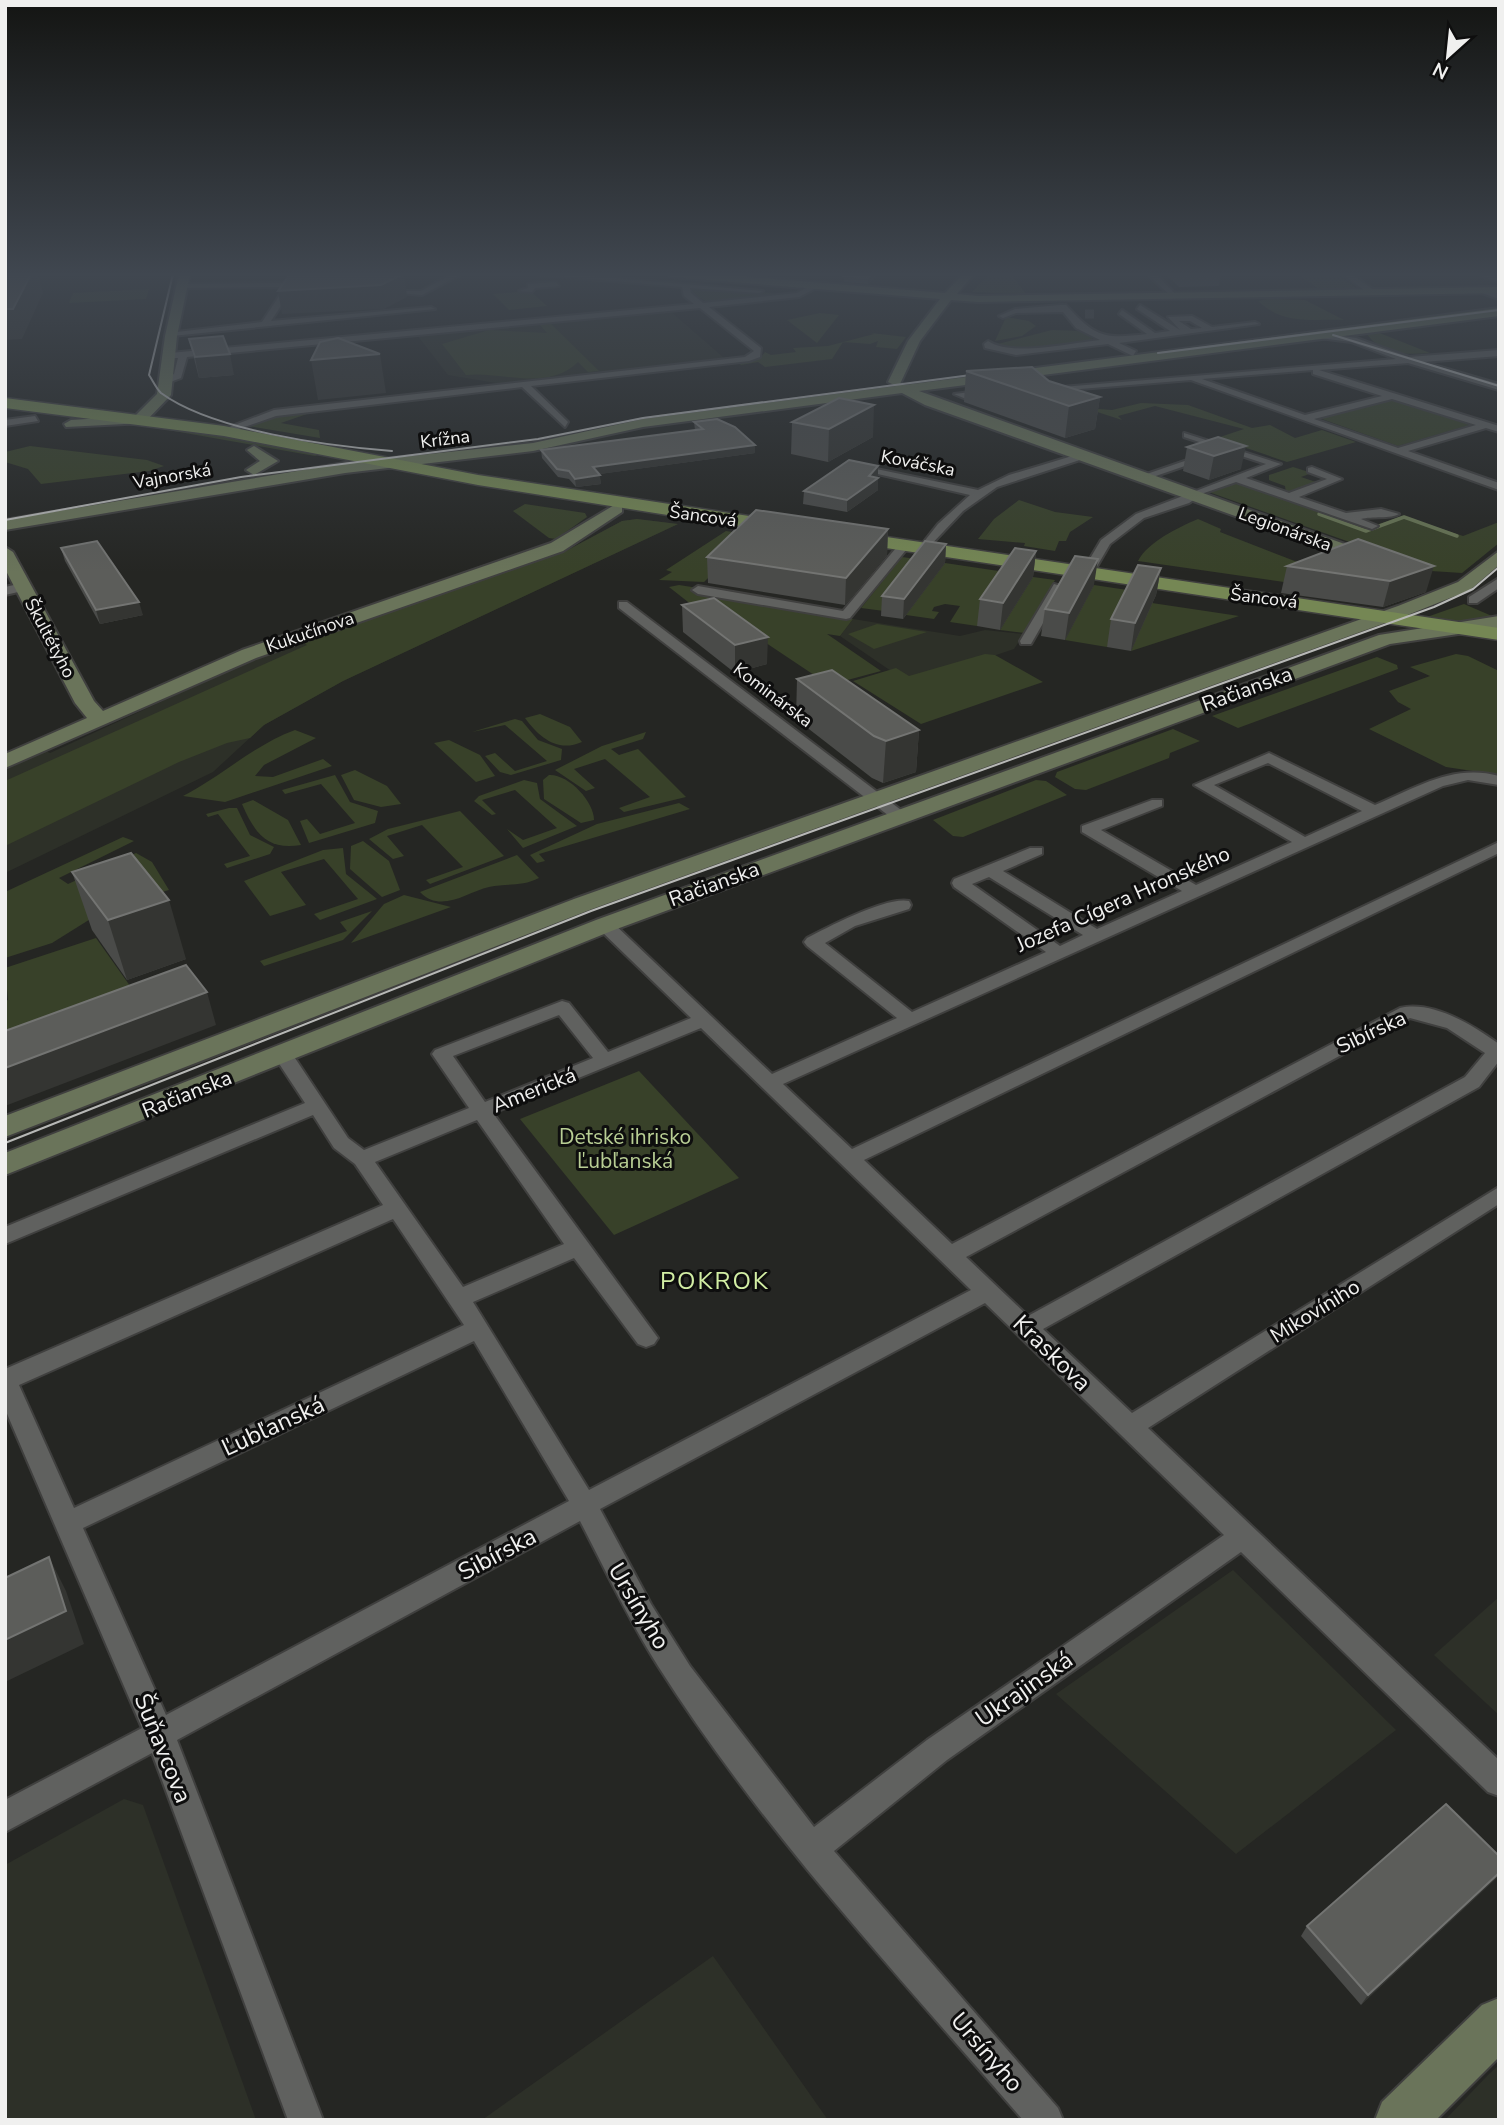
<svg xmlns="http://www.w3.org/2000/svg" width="1504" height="2125" font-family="'Nunito Sans',sans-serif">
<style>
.built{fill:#2d3028}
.green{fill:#384129}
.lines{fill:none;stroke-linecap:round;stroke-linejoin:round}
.stream{stroke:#687554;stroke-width:3.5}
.street-tunnel{stroke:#434442;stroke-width:9;stroke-dasharray:9 4.5;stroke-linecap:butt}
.street-casing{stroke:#40403f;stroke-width:4}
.secondary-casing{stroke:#40403f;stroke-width:4}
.primary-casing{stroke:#40403f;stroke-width:3}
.street{fill:#60615f;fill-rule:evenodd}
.secondary{fill:#6a745a;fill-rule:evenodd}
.primary{fill:#758754;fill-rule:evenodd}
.tram{stroke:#b7b8b6;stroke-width:2}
.wall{fill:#4a4b49}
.shaded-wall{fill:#343532}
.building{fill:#5c5d5a;stroke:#737472;stroke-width:2}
.labels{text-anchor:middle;stroke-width:6;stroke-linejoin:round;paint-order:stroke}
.far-street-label{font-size:18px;fill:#f0f0ef;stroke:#0e0e0e}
.street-label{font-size:21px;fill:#f0f0ef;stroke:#0e0e0e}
.park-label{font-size:21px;fill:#b8ce94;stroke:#0e0e0e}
.quarter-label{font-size:24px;letter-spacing:2px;fill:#d2eea4;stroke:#0e0e0e}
.near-street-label{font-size:24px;fill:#f0f0ef;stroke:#0e0e0e}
</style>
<rect width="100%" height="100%" fill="#252623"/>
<g class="built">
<path d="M670,311L724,358L502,384L448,375L417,335Z"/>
<path d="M637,519L678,524L343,681L264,725L213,772L5,873V770L46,751L50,753L254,659L564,552L622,521Z"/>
<path d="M853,619L960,636L985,630L1024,634L1014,649L910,684L840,636Z"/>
<path d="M1233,1570L1396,1730L1236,1854L1056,1694Z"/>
<path d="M1499,1597V1715L1434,1655Z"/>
<path d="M124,1799L143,1805L256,2120H5V1865Z"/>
<path d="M713,1956L828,2120H482Z"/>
<path d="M1499,2065V2120H1445L1489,2074Z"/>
</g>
<g class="green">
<path d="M990,274H1011L1026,294L972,292Z"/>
<path d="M1297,274H1337L1356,288L1319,289Z"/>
<path d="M694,287L772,293L775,294L709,303L691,293Z"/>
<path d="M149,289L146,299L69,303L73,293Z"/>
<path d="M530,291L547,306L509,310L493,294Z"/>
<path d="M1267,299L1305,300L1344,320C1312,319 1283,325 1258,301Z"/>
<path d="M820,313L839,315L817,343L787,320Z"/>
<path d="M1006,317L1029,321L1036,326L1022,336L995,341Z"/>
<path d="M549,322L599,371L588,372L578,362C548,392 501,371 466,375L442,344L489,330L547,333L539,324Z"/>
<path d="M1052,330L1081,331L1098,342L1019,351L994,345Z"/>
<path d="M1377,332L1430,353C1408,355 1381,355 1367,334Z"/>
<path d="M871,333L906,337L897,349L876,347L878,341L870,344L843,342L832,359L765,367L758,362L741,365L737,361L761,357L765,352L771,355L796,352L793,348L828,346L874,334Z"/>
<path d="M1392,400L1470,425L1398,446L1319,418Z"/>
<path d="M1141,403L1188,405L1252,428L1270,425L1295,438L1322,430L1356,442L1287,462L1217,438L1244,429L1155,406L1118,416L1122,420L1085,408L1112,410Z"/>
<path d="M306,410L307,414L281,423L319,430L320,438L248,426L266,417Z"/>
<path d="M134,424L218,434L323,453L315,456Z"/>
<path d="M30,446L147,460L164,466L149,471L41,484L28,469L5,462V452Z"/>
<path d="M1293,467L1312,473L1301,477L1316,482L1286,493L1285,486L1269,480V475Z"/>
<path d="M1229,483H1239L1367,528L1403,516L1463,536L1499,522V543L1462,573L1431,571L1206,491Z"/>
<path d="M1019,500L1055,512L1093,517L1070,532L1066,541H1059L1055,551L1024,546L1025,543L978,539L994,519Z"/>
<path d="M525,504L585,513L587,517L556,539L549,538L513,511Z"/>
<path d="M637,519L678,524L343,681L264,725L250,738L227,743L179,762L5,846V781L307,645L303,642L564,552L622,521Z"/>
<path d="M1198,519L1221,529L1220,532L1305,565L1291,583L1138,561C1148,542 1177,528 1198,519Z"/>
<path d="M726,531L752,535L704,582L659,580L672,572L666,570Z"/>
<path d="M902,557L924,560L884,611L861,608Z"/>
<path d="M945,563L1012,573L977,626L950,622L960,606L945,604L934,607L932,611L939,612L934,619L906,615Z"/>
<path d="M1033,577L1055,580L1025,633L1000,630Z"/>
<path d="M679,585L698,588L715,596L853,619L840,636L827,634L881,671L829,685L748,631L716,624L669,587Z"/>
<path d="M1094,585L1134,591L1107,647L1065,640Z"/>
<path d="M1152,603L1239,616L1131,651Z"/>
<path d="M1464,604L1499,619L1463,622L1424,618Z"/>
<path d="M877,624L927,632L874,649L848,634Z"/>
<path d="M985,654L995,655L1043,682L921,724L853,681L896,668L909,676Z"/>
<path d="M1456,654L1468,656L1499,671V775L1446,767L1369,729L1411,709L1398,702L1389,691L1430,676L1410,667Z"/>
<path d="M1377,657L1397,665L1398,669L1238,728L1212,716Z"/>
<path d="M540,714L570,727L582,742C557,753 539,737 525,718Z"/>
<path d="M515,719L522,721L538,740L562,749L561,760L511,775L500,772L485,756L495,753L515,771L547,761L505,725L472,732Z"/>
<path d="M1173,729L1200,741L1170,753L1169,758L1086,790L1075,789L1055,777L1057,772Z"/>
<path d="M295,730L316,738L264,765L255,776L273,777L323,759L332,766L225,802L183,796C222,776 254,745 295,730Z"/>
<path d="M646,732L643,739L611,749L619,755L638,749L686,797L624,812L619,808L650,797L605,759L574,769L595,788L586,791L555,770L602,746Z"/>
<path d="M449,740L480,755L495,776L476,782L434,743Z"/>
<path d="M355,770L387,786L401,804L381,807L354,800L341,775Z"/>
<path d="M335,775L350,802L378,811L375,823L309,843L300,821L307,819L320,834L355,823L321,784L285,794L282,790Z"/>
<path d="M549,775C569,774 594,802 594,820L581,823L544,799L543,780Z"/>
<path d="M524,780L537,783L540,799L577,826L523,848L507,829L523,840L557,828L515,790L482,800L496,814L492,815L474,801L479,796Z"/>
<path d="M1036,780L1046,781L1067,795L963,837L953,836L933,820Z"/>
<path d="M253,800L288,820L301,845C267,851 254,832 242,804Z"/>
<path d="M679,803L690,809L539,854L545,861L537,863L530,855L597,824Z"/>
<path d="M229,808H237L250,835L274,847L270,854L227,868L224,864L250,856L218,814L208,817L206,814Z"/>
<path d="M460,811L504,856L430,884L426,880L463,867L422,825L387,836L404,856L393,859L369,839L388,829Z"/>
<path d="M123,837L134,841L59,878L68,884L136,853L152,862L169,890L108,908L52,943L5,958V892Z"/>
<path d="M363,841L389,861L400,890L382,897L350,869L351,846Z"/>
<path d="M343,848L346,874L377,899L320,920L314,914L358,899L324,859L281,872L306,905L270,916L244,881L323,850Z"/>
<path d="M517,855L539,878C522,887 506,883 489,887C467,892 441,914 420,892Z"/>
<path d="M404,895L451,907L351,943L384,904Z"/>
<path d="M372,911L343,940L264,966L260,961L347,931L340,922Z"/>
<path d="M96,938L145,1007L5,1059V1001L8,1000L5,968Z"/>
<path d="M639,1071L739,1178L614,1235L520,1119Z"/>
</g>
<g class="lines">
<path class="stream" d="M1319,514L1366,531L1404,517L1457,536"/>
<path class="street-tunnel" d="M1085,314H1098"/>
<g class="street-casing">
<g id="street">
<path d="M452,274H462L422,295L378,291H421Z"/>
<path d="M532,274H567L763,291L759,293L690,288L691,293L703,303L797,293L813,284L820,286L799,297L709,307L761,348L760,357L749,361L531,386L568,422L565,427L522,387L276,416L227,433L219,431L274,410L745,357L754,351L700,308L187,357L181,378L165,384L160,381L174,374L178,358H167L170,353L694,304L684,296L682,287Z"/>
<path d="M1147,274H1156L1179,298H1173Z"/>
<path d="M1342,274H1351L1378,293L1371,295Z"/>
<path d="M1481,274L1499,277V282L1482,276Z"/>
<path d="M293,280L310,285L293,287L271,321L431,307L435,309L172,336L168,333L262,322L285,287L181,288L178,284L289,283Z"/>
<path d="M556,282L559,286L535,288L532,292L519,291L528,288V284Z"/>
<path d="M1482,289L1499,294V299L1482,293Z"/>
<path d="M1060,305H1066C1096,338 1104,339 1147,334L1119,314L1122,310L1155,333L1170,331L1137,309L1140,305L1180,330L1168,317L1192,316L1212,327L1255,322L1259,324L1119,343L1136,351L1133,356L1108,344L1016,355L985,348L984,344L988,341C1012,357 1070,343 1100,340L1076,328L1063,312L1016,313L1003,318L999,316L1015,309ZM1179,321H1190L1202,328L1191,329Z"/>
<path d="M1315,332L1356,338L1409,357L1499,350V356L1423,362L1499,384V390L1408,363L1319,370L1499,426V432L1486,428L1408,451L1499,483V490L1191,380L1043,392L1038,389L1396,359L1351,342L1312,337ZM1313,370V374L1382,396L1305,415L1202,379ZM1392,399L1476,425L1398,448L1314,419Z"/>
<path d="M988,390L991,395L966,399L954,394Z"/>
<path d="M35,416L38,421L5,426V420Z"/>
<path d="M1184,433L1281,464L1246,478L1289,493L1327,479L1308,472V468L1312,467L1342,479L1299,497L1346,513L1381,509L1399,514C1391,519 1372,516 1361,519L1378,526L1372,529L1236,482L1204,493L1189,503L1144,518L1110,544L1092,575H1084L1082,572L1101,540L1136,514L1266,464L1184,437Z"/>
<path d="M1082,453L1086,454V458L997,487L963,511L925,551L919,548L938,524L970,495L847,467L852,464L978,490L1009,475Z"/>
<path d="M1205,454L1214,456L1147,479L1138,477Z"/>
<path d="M896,548L906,550L850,618L846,619L698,594L692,590L698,586L843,611Z"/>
<path d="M1499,578V588L1477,603H1469V597Z"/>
<path d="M23,583L27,584V590L5,595V587Z"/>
<path d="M1054,584L1064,587L1031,644H1021L1020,641Z"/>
<path d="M619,602H627L905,813V819H893L619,608Z"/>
<path d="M1269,753L1375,805C1415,788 1454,763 1499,776V785L1468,780L1443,786L783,1084L852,1149L1499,842V853L864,1160L952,1244L1400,1008C1433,1000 1474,1026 1499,1044V1061L1479,1087L1043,1329L1132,1413L1499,1187V1204L1148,1428L1499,1760V1796L1488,1792L1241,1552L947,1760L834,1851L1058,2108L1063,2120H1023C896,1973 762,1830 658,1666C628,1619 605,1569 580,1521L177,1740L323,2120H288L152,1753L5,1832V1800L142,1728L5,1409V1369L383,1205L355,1164L334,1148L313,1115L5,1244V1227L305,1103L274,1056L277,1052H291L348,1138L364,1150L469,1108L432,1054L435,1050L562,1001L569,1003L608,1052L691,1018L599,929L596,925L605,920L611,921L772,1074L897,1018L807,946L804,942L807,938C828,927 887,896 909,901L911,905L909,909L855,926L825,943L912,1012L1046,952L954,887L952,883L954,879L1030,848H1042V854L1003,871L1097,929L1182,891L1082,832V826L1152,800H1162V806L1101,830L1196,885L1292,842L1194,785ZM1268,763L1362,811L1305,837L1214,785ZM989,877L1083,935L1060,946L972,884ZM559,1015L593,1058L485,1102L453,1056ZM1410,1018L1447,1028L1485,1053L1465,1077L1028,1316L966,1257ZM701,1028L971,1290L589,1490L473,1302L574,1258L638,1344L646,1347L654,1344L658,1338L493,1113ZM477,1120L564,1244L463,1287L375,1162ZM393,1219L464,1325L74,1508L19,1385ZM985,1303L1224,1535L927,1740L814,1827L690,1666L651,1604L600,1509ZM474,1341L569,1501L166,1715L83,1528Z"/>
</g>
</g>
<g class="secondary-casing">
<g id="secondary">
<path d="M179,274H190L177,336L171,395L144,423L66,427L64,424L71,420L135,416L157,394L165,336Z"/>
<path d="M667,274H714L945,293L963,274H974L957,294L978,296L1499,287V293L978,302L951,300L920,341L900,384L905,385L1499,308V316L919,391L1378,556L1381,560L1372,565L925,405L902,393L643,427L533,451L345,473L5,530V520L345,463L533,443L643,419L896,386L888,382L908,341L940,299L672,277Z"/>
<path d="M254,446L278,461L254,475L246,470L260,461L247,450Z"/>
<path d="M616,504L622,506V512L563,551L256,658L5,768V754L87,718L75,703L5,569V547L13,552L94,701L103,711L242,650L551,543Z"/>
<path d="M1499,551V565L1470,590L1410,614L592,909L5,1137V1116L574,899L1398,606L1458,582Z"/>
<path d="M1499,616V628L1390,644L614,930L5,1175V1153L596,920L1379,635Z"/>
<path d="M1499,1998V2057L1436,2120H1375L1382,2102L1482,2005Z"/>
</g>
</g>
<g class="primary-casing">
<g id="primary">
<path d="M5,398L224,426L478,475L788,522L797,528L788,534L478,485L224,436L5,408Z"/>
<path d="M846,531L1499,628V640L839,541L837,537Z"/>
</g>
</g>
<use href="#street" class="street"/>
<use href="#secondary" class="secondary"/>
<use href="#primary" class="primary"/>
<g class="tram">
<path d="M173,274L149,375C153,381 156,388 161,393C213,431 328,446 392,451"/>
<path d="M1333,335L1499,386"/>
<path d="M1158,353L1499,310"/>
<path d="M5,520L241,477L538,439L643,418L986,373"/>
<path d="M5,1143L591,911L1434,607L1473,589L1499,567"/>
</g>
</g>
<g class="wall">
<path d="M879,274L868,284L844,282V276Z"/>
<path d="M1166,274H1221L1219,286L1179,287Z"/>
<path d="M189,339L234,375L199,378Z"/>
<path d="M966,371L1100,397L1095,429L1065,438L964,402Z"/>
<path d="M694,422L755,453L599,474L601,484L576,487L569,479L558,477L542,458L541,450L695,430Z"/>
<path d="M792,422L873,437L828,462L791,454Z"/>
<path d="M1218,437L1241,469L1209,480L1183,471L1187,447Z"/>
<path d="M878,490L847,512L803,504L804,491Z"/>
<path d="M888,529L887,555L845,605L708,583L707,557Z"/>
<path d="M1358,539L1426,592L1383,607L1281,593L1287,566Z"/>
<path d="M946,544L945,563L903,619L881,616L882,596Z"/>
<path d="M61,548L143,615L100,624L65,561Z"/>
<path d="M1036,551L1033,577L1000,630L977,626L980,599Z"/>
<path d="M1161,568L1156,595L1131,651L1107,647L1111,619Z"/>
<path d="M1094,585L1065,640L1041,636L1045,609Z"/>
<path d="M682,605L767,664L735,673L683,632Z"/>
<path d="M797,679L919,730L916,772L883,783L872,778L796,719Z"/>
<path d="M72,872L186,959L127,980L92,930Z"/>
<path d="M1499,1856L1361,2005L1301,1936L1307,1926Z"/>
</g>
<g class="shaded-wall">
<path d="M31,274H38L43,293L22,339L5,340V309Z"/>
<path d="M404,274L407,297L384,309L282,314L278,291Z"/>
<path d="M872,274H879L868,284V278Z"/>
<path d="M230,354L234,375L199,378L195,357Z"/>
<path d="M380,354L386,393L318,400L311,360Z"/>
<path d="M1100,397L1095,429L1065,438L1069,406Z"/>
<path d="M874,405L873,437L828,462L829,429Z"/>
<path d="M755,445V453L593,475V467Z"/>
<path d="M1246,446L1241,469L1209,480L1214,456Z"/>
<path d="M878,466V490L847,512V500Z"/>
<path d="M600,475L601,484L576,487L575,479Z"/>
<path d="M888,529L887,555L845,605L846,578Z"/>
<path d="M946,544L945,563L903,619L904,599Z"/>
<path d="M1036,551L1033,577L1000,630L1003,603Z"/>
<path d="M1098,559L1094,585L1065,640L1069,613Z"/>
<path d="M1434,566L1426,592L1383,607L1390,581Z"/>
<path d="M1161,568L1156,595L1131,651L1135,623Z"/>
<path d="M139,602L143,615L100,624L96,610Z"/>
<path d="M768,637L767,664L735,673V645Z"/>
<path d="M919,730L916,772L883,783L886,741Z"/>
<path d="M169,900L186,959L127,980L108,920Z"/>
<path d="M207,992L216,1025L5,1106V1068Z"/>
<path d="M49,1557L66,1591L84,1644L5,1682V1640Z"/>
<path d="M1499,1873V1876L1361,2005L1368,1995Z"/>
</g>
<g class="building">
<path d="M5,274H31L13,309H5Z"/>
<path d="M290,274H403L381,285L278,291Z"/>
<path d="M846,274H872L868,278L844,276Z"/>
<path d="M223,336L230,354L195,357L189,339Z"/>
<path d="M338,338L380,354L311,360L320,342Z"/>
<path d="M1032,367L1049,381L1100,397L1069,406L966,371Z"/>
<path d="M839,398L874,405L829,429L792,422Z"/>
<path d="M717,419L735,427L755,445L593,467L600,475L575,479L569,471L557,469L541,450L703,429L694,422Z"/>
<path d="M1218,437L1246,446L1214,456L1187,447Z"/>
<path d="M849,460L878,466L869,476L878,478L847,500L804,491Z"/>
<path d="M756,510L888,529L846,578L707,557Z"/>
<path d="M1358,539L1434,566L1390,581L1287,566Z"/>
<path d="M97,541L139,602L96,610L61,548Z"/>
<path d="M925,541L946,544L904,599L882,596Z"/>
<path d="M1015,548L1036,551L1003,603L980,599Z"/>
<path d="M1075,556L1098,559L1069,613L1045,609Z"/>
<path d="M1138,565L1161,568L1135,623L1111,619Z"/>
<path d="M714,598L768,637L735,645L682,605Z"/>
<path d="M832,670L919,730L886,741L874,736L797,679Z"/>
<path d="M131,853L169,900L108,920L72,872Z"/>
<path d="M186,965L207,992L5,1068V1031Z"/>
<path d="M49,1557L66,1611L5,1640V1578Z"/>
<path d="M1446,1804L1499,1856V1873L1368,1995L1307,1926Z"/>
</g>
<linearGradient id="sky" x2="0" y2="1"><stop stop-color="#141513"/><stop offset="0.48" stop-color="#404750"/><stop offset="1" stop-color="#404750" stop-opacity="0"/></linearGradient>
<rect width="1504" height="572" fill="url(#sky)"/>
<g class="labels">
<g class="far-street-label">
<text transform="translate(445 439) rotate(-7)" y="6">Krížna</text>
<text transform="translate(918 463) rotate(11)" y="6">Kováčska</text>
<text transform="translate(172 476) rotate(-10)" y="6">Vajnorská</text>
<text transform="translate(703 516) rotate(8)" y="6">Šancová</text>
<text transform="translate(1285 529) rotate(20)" y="6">Legionárska</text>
<text transform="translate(1264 598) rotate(7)" y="6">Šancová</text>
<text transform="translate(310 632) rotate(-19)" y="6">Kukučínova</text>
<text transform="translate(50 638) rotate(62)" y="6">Škultétyho</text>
<text transform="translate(773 695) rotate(37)" y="6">Kominárska</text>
</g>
<g class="street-label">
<text transform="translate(1247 689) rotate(-20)" y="7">Račianska</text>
<text transform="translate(714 884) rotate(-20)" y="7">Račianska</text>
<text transform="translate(1123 899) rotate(-24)" y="7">Jozefa Cígera Hronského</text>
<text transform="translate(1371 1032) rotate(-25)" y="7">Sibírska</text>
<text transform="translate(534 1090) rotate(-22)" y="7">Americká</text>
<text transform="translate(187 1094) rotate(-22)" y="7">Račianska</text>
<text transform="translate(1315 1311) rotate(-32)" y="7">Mikovíniho</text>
</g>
<g class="park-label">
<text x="625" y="1144">Detské ihrisko<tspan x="625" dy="24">Ľubľanská</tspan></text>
</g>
<g class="quarter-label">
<text x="715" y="1289">POKROK</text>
</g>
<g class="near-street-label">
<text transform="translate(1052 1353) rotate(44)" y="8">Kraskova</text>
<text transform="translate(273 1426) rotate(-25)" y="8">Ľubľanská</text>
<text transform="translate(497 1554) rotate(-28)" y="8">Sibírska</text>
<text transform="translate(639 1606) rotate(59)" y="8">Ursínyho</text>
<text transform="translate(1024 1689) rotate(-35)" y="8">Ukrajinská</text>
<text transform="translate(163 1748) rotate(68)" y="8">Šuňavcova</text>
<text transform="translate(987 2052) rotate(49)" y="8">Ursínyho</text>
</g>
</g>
<rect width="1504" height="2125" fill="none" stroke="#f0f0ef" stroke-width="14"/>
<g transform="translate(1448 56) rotate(207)" stroke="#0e0e0e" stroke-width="5" paint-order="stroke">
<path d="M0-5L12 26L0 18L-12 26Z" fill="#f0f0ef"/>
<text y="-10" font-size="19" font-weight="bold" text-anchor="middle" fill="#f0f0ef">N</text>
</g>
</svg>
